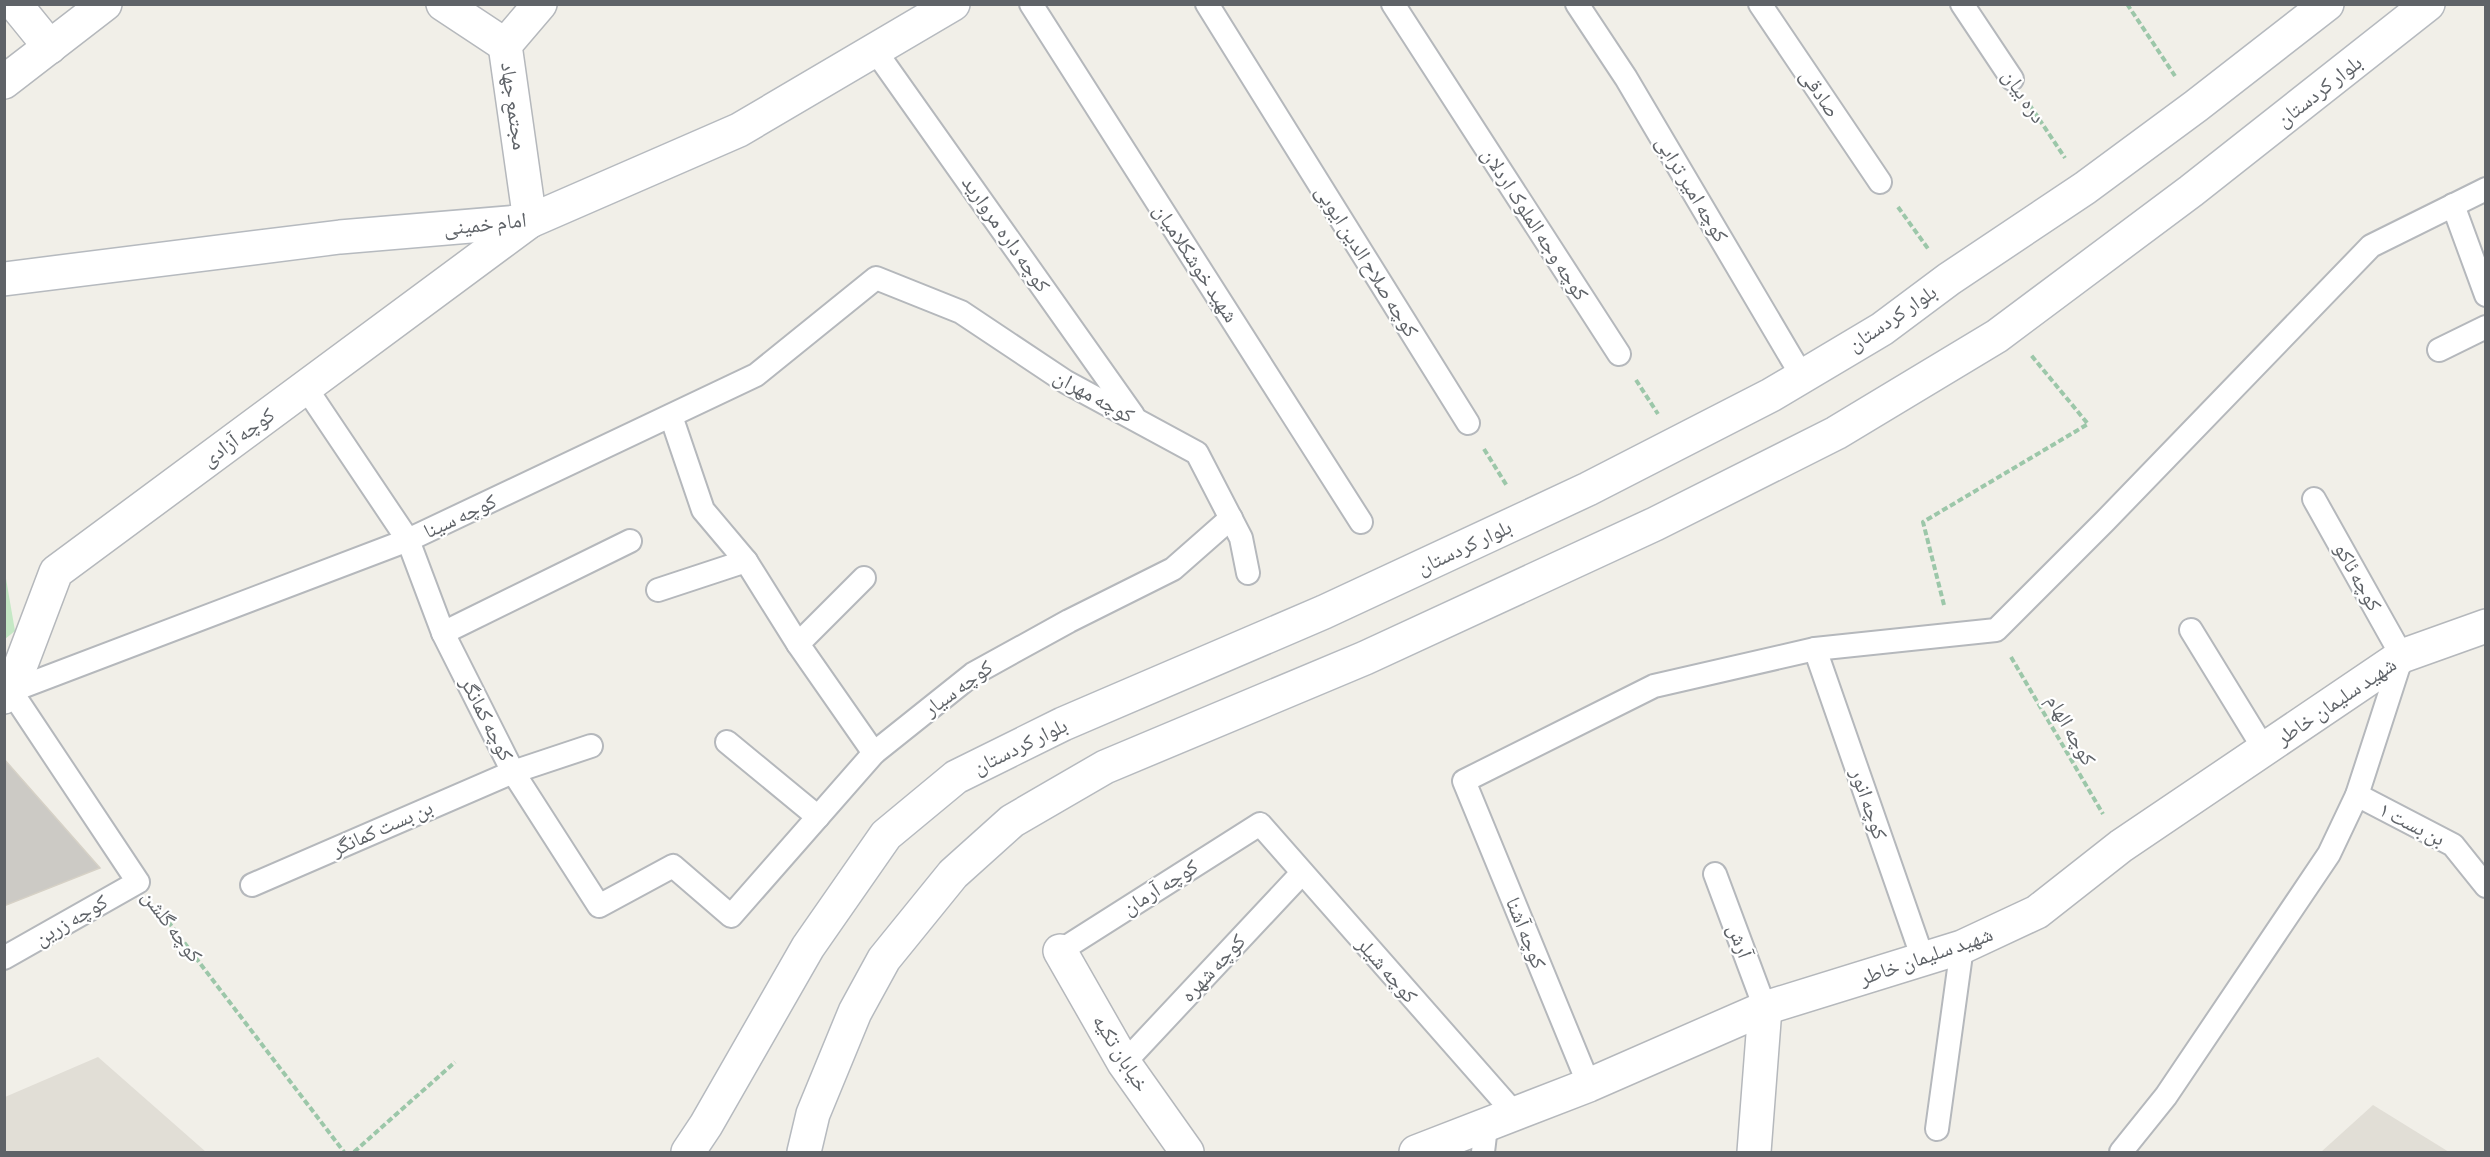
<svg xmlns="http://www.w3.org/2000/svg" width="2490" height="1157" font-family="'Sofia Sans Condensed','Noto Naskh Arabic',sans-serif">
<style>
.education{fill:#e1ded6}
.green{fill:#c5e8c5}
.building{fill:#cccac5;stroke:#d6d1c6;stroke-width:1.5}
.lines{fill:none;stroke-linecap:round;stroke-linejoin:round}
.service-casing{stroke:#b5b8bc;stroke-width:26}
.minor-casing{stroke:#b5b8bc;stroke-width:36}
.tertiary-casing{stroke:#b5b8bc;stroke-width:36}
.secondary-casing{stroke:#b6babf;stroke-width:36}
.path{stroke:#9cc7a9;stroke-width:4;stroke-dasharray:6 3;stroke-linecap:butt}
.service{stroke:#fff;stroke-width:22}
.minor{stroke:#fff;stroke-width:33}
.tertiary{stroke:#fff;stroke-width:33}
.secondary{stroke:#fff;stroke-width:33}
.labels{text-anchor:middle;stroke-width:4.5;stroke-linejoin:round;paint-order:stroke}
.street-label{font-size:21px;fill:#5f6368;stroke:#fff}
</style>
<rect width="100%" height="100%" fill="#f1efe8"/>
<g class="education">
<path d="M98,1057L206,1152H5V1097Z"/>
<path d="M2373,1105L2449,1152H2321Z"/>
</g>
<path class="green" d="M4,567L15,631L5,639H4Z"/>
<path class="building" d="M4,759L100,868L4,906Z"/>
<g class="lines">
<g class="service-casing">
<g id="service">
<path d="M1031,4L1361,522"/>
<path d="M1207,4L1468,423"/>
<path d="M1393,4L1619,354"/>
<path d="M1577,4L1626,78L1802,376"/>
<path d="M1760,4L1880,182"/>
<path d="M1962,4L2012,79"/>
<path d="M874,49L1133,415"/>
<path d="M2453,205L2486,295"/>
<path d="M2439,350L2486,327"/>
<path d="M306,388L408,540L443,633L513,772L599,906L673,866L731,916L874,753L973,674L1069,621L1173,569L1231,518"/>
<path d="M746,561L798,644"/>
<path d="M864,578L798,644L874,753"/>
<path d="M658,590L746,561L703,510L671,416"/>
<path d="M2191,630L2264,749"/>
<path d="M443,633L630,541"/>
<path d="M1815,649L1923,959"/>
<path d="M727,742L818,817"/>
<path d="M2357,795L2453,845L2486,886"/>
<path d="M1715,874L1765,1008"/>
<path d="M252,885L513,772L591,746"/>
<path d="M1060,951L1260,824L1516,1115"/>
<path d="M4,958L138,882L11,691L408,540L756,375L876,278L961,312L1066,382L1197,453L1241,538L1248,573"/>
<path d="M1124,1063L1302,873"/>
<path d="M1589,1085L1464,781L1654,686L1815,649L1996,630L2105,521L2371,246L2486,189"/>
<path d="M1937,1129L1962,947"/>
<path d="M1483,1152L1486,1127"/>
<path d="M2121,1152L2166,1096L2329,854L2357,795L2402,656L2314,499"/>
</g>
</g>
<g class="minor-casing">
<g id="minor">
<path d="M15,4L50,47"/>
<path d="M443,4L505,45"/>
<path d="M4,82L105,4"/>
<path d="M4,697L11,691L56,572L530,221L505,45L540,4"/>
<path d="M1060,951L1124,1063L1187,1152"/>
<path d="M1754,1152L1765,1008"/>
</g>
</g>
<g class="tertiary-casing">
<path id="tertiary" d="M1416,1152L1589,1085L1765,1008L1962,947L2037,912L2121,846L2402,656L2486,626"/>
</g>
<g class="secondary-casing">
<g id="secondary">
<path d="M4,279L340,237L530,221L739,130L953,4"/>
<path d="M688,1152L706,1125L808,947L886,835L956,777L1063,724L1324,612L1526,518L1588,489L1771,395L1882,329L1949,279L2085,188L2196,106L2327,4"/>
<path d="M804,1152L813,1114L855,1012L884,959L953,874L1012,821L1105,767L1365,658L1655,524L1836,433L1997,336L2191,191L2428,4"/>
</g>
</g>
<g class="path">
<path d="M2127,4L2175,76"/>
<path d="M2029,104L2065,158"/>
<path d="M1898,207L1929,250"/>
<path d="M1636,380L1658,414"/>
<path d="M1484,449L1507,486"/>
<path d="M1944,605L1923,522L2088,424L2031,355"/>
<path d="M2011,657L2103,814"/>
<path d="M157,907L344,1152"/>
<path d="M354,1152L455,1062"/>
</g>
<use href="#service" class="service"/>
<use href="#minor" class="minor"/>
<use href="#tertiary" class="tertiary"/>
<use href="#secondary" class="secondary"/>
</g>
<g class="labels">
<g class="street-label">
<text transform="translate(2319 91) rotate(-38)" y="7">بلوار کردستان</text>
<text transform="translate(1820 93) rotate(56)" y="7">صادقی</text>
<text transform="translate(2024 96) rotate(56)" y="7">دره بیان</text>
<text transform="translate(514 106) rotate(82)" y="7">مجتمع جهاد</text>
<text transform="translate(1692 189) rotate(59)" y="7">کوچه امیر ترابی</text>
<text transform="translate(485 224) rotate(-6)" y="7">امام خمینی</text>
<text transform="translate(1535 224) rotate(57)" y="7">کوچه وجه الملوک اردلان</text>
<text transform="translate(1006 234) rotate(55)" y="7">کوچه داره مروارید</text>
<text transform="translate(1367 261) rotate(58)" y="7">کوچه صلاح الدین ایوبی</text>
<text transform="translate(1196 263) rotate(57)" y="7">شهید خوشکلامیان</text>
<text transform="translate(1892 318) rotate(-34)" y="7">بلوار کردستان</text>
<text transform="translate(1094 396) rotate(29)" y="7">کوچه مهران</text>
<text transform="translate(238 437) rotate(-36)" y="7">کوچه آزادی</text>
<text transform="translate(460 516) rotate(-25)" y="7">کوچه سینا</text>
<text transform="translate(1464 547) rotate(-25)" y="7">بلوار کردستان</text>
<text transform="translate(2358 577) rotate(61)" y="7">کوچه ئاکو</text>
<text transform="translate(958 688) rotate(-36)" y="7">کوچه سیار</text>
<text transform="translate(2336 701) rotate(-34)" y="7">شهید سلیمان خاطر</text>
<text transform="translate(487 719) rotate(63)" y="7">کوچه کمانگر</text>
<text transform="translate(2071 730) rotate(60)" y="7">کوچه الهام</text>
<text transform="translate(1020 746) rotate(-26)" y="7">بلوار کردستان</text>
<text transform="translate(1869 804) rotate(71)" y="7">کوچه انور</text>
<text transform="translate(2412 824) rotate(27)" y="7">بن بست ۱</text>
<text transform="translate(382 828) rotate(-24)" y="7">بن بست کمانگر</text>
<text transform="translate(1160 887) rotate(-32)" y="7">کوچه آرمان</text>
<text transform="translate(71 920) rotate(-30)" y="7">کوچه زرین</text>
<text transform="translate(172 926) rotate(53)" y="7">کوچه گلشن</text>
<text transform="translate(1526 933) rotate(68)" y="7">کوچه آشنا</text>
<text transform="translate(1740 941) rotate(70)" y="7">آرش</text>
<text transform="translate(1926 956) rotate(-19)" y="7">شهید سلیمان خاطر</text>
<text transform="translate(1213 968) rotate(-47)" y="7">کوچه شهره</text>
<text transform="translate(1387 970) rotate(49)" y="7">کوچه شیلر</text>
<text transform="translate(1121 1053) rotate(58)" y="7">خیابان تکیه</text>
</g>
</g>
<rect width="2490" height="1157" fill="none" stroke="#5f6368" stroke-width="12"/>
</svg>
